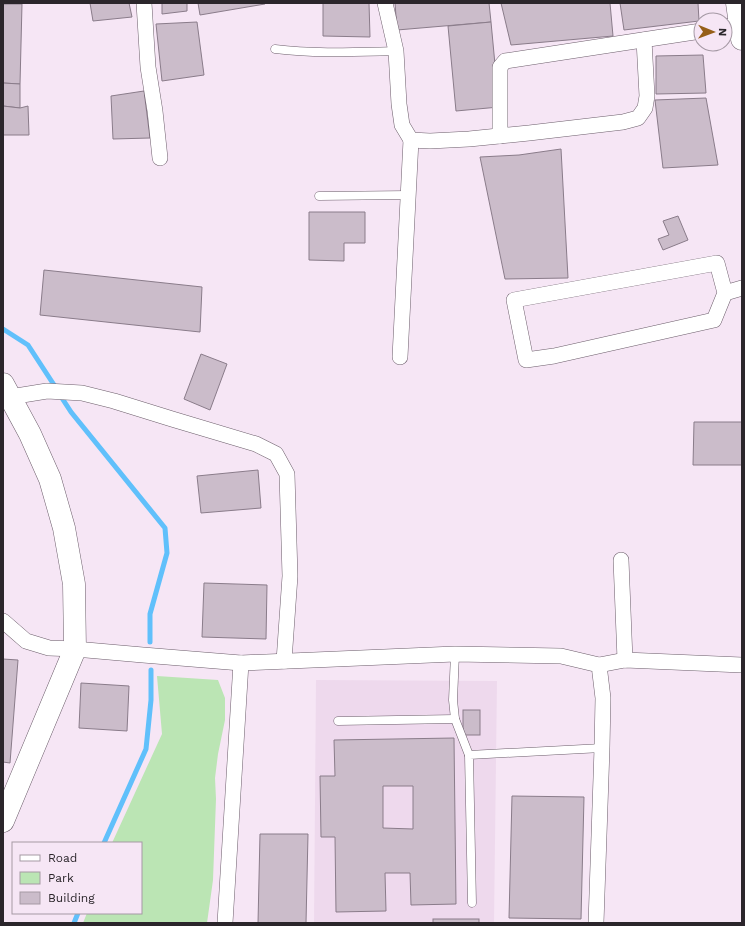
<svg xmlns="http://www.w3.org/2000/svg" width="745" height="926" font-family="'Work Sans',sans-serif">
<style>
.built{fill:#eed9ed}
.green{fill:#bbe5b4}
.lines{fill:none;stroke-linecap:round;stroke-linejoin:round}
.stream{stroke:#60c0fb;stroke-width:5}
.building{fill:#cbbcca;stroke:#8a7c8a;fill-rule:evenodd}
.lane-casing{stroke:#6c5e6b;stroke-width:9}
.street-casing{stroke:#6c5e6b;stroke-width:16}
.secondary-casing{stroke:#6c5e6b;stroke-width:23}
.lane{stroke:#fff;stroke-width:8}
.street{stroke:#fff;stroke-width:15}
.secondary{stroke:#fff;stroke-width:22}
</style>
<rect width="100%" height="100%" fill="#f6e6f5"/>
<path class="built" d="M316,680L497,681L494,923H314Z"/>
<path class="green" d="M157,676L218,680L225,698V720L218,754L215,778L216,799L213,880L207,923H83L87,913H141V843H112L162,734Z"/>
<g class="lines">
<g class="stream">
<path d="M3,329L28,345L56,388"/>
<path d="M60,395L71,412L165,528L167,553L150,614V642"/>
<path d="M104,843L146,749L151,700V670"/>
<path d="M74,923L78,913"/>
</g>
</g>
<g class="building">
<path d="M90,3H129L132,17L93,21Z"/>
<path d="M162,3H187V11L162,14Z"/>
<path d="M198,3H265V4L200,15Z"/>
<path d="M323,3H369L370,37L323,36Z"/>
<path d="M395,3H489L491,22L397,30Z"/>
<path d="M501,3H610L613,36L511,45Z"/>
<path d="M620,3H698L699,21L624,30Z"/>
<path d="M3,4H22L20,84L3,83Z"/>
<path d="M197,22L204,75L162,81L156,24Z"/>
<path d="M491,22L499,107L456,111L448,26Z"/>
<path d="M703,55L706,93L656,94V56Z"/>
<path d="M3,83L20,84V108L3,106Z"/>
<path d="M144,91L150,138L113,139L111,96Z"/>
<path d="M706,98L718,165L663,168L655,100Z"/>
<path d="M3,106L20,108L28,106L29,135H3Z"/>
<path d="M561,149L568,278L505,279L480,157L519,155Z"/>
<path d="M309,212H365V243H344V261L309,260Z"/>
<path d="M678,216L688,240L663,250L658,239L669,235L663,221Z"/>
<path d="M44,270L202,287L200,332L40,315Z"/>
<path d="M201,354L227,364L210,410L184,399Z"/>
<path d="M694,422H742V465H693Z"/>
<path d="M258,470L261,508L201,513L197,476Z"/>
<path d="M204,583L267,585L266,639L202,637Z"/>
<path d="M3,659L18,660L10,763L3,762Z"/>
<path d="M81,683L129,686L127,731L79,728Z"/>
<rect x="463" y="710" width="17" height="25"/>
<path d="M454,738L456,904L411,905L410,873H385L386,911L336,912L335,837H321L320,776H335L334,740ZM383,786H413V829L383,828Z"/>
<path d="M512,796L584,797L581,919L509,918Z"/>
<path d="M260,834H308L306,923H258Z"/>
<rect x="433" y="919" width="46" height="4"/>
</g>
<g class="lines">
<g class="lane-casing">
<g id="lane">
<path d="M275,49C315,54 355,52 396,51"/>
<path d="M319,196L408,195"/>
<path d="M455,654L453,700L455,719L469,755"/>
<path d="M338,721L455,719"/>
<path d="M472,903L469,755L602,748"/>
</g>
</g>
<g class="street-casing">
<g id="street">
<path d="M144,3L148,67L155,111L160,158"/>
<path d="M385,3L396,51L399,104L402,125L411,140L430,141L469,139L529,133L623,122L638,118L645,108L647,96L644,40"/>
<path d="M725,27L740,25"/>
<path d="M500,136V67L505,61L701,31"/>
<path d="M725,293L717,263L514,300L526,360L554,356L714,320L725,293L742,288"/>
<path d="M400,357L411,140"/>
<path d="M3,400L10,397L47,391L82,393L114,401L172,419L256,444L276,454L287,474L290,576L284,661"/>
<path d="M621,560L625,660"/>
<path d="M3,621L26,641L49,648L75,649L143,655L241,663L455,654L561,656L599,665L603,698L602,748L596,923"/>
<path d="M599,665L625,660L742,665"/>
<path d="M225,923L241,663"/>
</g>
</g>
<g class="secondary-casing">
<g id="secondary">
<path d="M737,3L742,39"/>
<path d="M3,384L30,434L50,479L64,528L74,584L75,649L3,821"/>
</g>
</g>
<use href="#lane" class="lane"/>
<use href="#street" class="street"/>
<use href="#secondary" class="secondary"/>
</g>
<rect width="745" height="926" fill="none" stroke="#2b262b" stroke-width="8"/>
<rect x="12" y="842" width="130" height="72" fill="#f6e6f5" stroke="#a599a4"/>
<rect x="20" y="855" width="20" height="6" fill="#ffffff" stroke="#a599a4"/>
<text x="48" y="862" font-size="12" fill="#2b262b">Road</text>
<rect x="20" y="872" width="20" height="12" fill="#bbe5b4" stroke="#a599a4"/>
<text x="48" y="882" font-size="12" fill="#2b262b">Park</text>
<rect x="20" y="892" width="20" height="12" fill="#cbbcca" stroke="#a599a4"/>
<text x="48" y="902" font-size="12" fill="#2b262b">Building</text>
<g transform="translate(713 32) rotate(91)"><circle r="19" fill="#f6e6f5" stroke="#a599a4"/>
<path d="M0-3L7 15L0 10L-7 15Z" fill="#965f18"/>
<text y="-6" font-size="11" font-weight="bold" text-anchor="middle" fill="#2b262b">N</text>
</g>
</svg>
